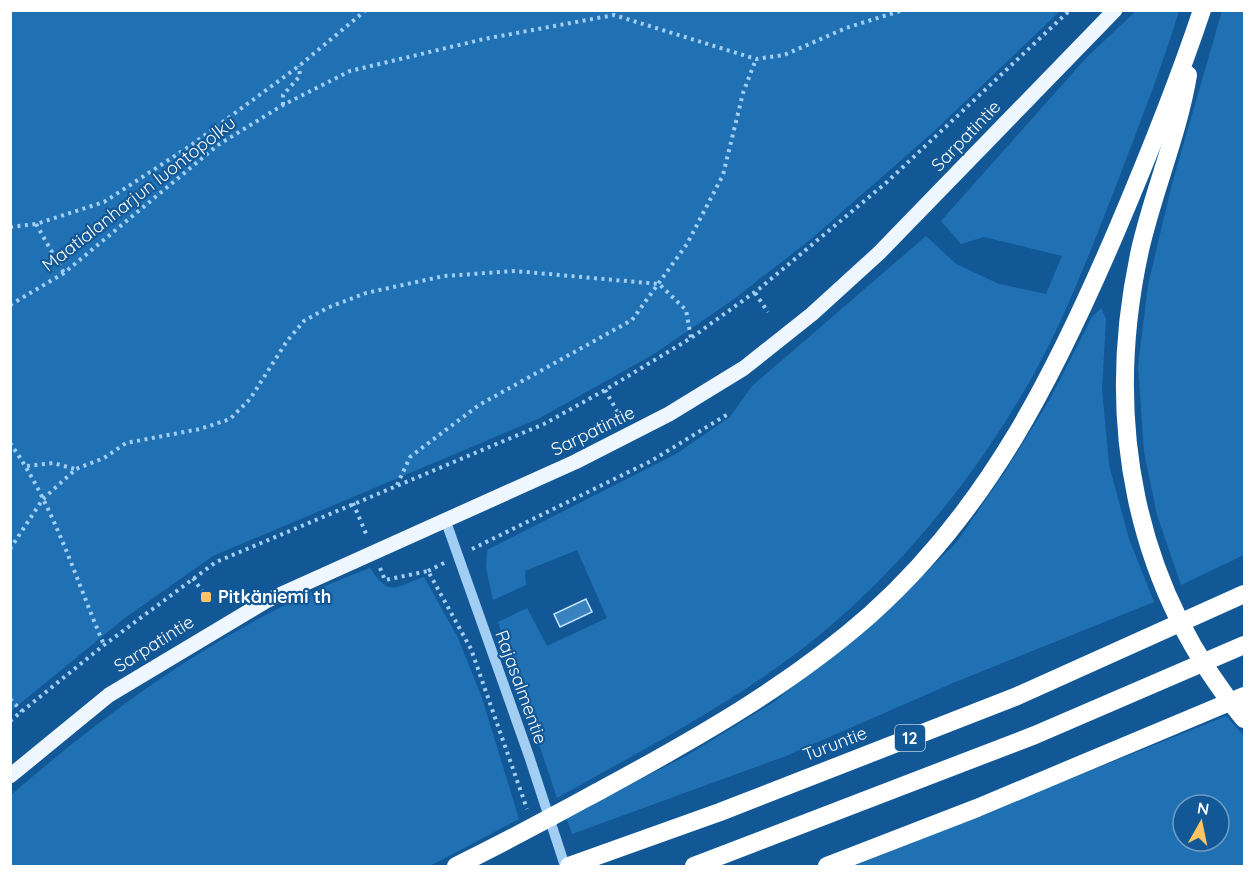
<svg xmlns="http://www.w3.org/2000/svg" width="1255" height="877" font-family="Quicksand,sans-serif">
<style>
.green{fill:#2071b4;fill-rule:evenodd}
.building{fill:#3a82bf;stroke:#cae6fd;stroke-width:1.5}
.lines{fill:none;stroke-linecap:round;stroke-linejoin:round}
.path{stroke:#a2cef3;stroke-width:4;stroke-dasharray:3 4.5;stroke-linecap:butt}
.minor{stroke:#a2cef3;stroke-width:10}
.major{stroke:#eef6ff;stroke-width:15}
.highway{stroke:#fff;stroke-width:18}
.poi-dot{fill:#ffc464;stroke:#125897;stroke-width:2}
.labels{text-anchor:middle;stroke-width:4.5;stroke-linejoin:round;paint-order:stroke}
.shield{fill:#125897;stroke:#b8cde0;stroke-width:1.5}
.shield-label{font-size:16px;font-weight:bold;fill:#fff}
.street-label{font-size:18px;fill:#fff;stroke:#125897}
.poi-label{font-size:18px;font-weight:bold;fill:#fff;stroke:#125897;text-anchor:start}
</style>
<rect width="100%" height="100%" fill="#125897"/>
<g class="green">
<path d="M11,10H1060V11L931,134L811,239L734,299L654,354L540,418L213,556L126,617L11,711Z"/>
<path d="M1137,10L1179,11C1162,67 1140,122 1119,178C1093,245 1066,316 1031,379C979,470 914,553 835,622C752,694 651,745 557,798L498,622L527,608L547,646L607,618L577,550L525,571L526,585L493,600L486,568L487,550L676,454L730,417L752,386L926,236L956,264L999,284L1046,294L1062,256L984,237L961,244L941,221L1087,57Z"/>
<path d="M1222,11H1244V555L1181,585L1157,515L1144,452L1138,366L1148,285L1172,184Z"/>
<path d="M1101,308L1106,319L1102,389L1109,465L1129,539L1154,602L953,683L786,756L572,834L566,817L686,756L774,702L877,619L956,543L1005,472L1050,399L1092,317Z"/>
<path d="M370,568C390,598 394,587 424,577L458,638L482,698L519,819L430,866H11V795C118,702 236,618 370,568Z"/>
<path d="M1226,716L1244,736V866H854ZM1183,805H1219V841H1183Z"/>
</g>
<path class="building" d="M586,599L592,612L560,627L554,614Z"/>
<g class="lines">
<g class="path">
<path d="M283,105V95L300,76L299,66"/>
<path d="M36,224L64,273"/>
<path d="M10,227L36,224L104,202L190,146L299,66L366,10"/>
<path d="M755,293L768,312"/>
<path d="M10,305L64,273L218,145L283,105L350,71L484,39L614,15L756,59L784,55L846,28L903,10"/>
<path d="M605,390L621,418"/>
<path d="M10,443C53,503 75,577 104,645"/>
<path d="M27,466L53,463L75,469"/>
<path d="M397,485L410,457L479,405L632,320L687,244L723,175L743,93L756,59"/>
<path d="M353,503L367,536"/>
<path d="M10,549L43,499L76,469L104,458L126,443L200,429L230,419L250,399L287,341L304,321L327,308L366,293L444,276L515,271L659,284L686,310L691,338"/>
<path d="M472,549L651,461L728,414"/>
<path d="M380,568L385,580L428,571L471,649L527,809"/>
<path d="M428,571L446,562"/>
<path d="M193,578L206,597"/>
<path d="M10,699L22,711"/>
<path d="M10,721L104,645L216,562L544,424L605,390L691,338L759,289L887,182L1070,10"/>
</g>
<path class="minor" d="M445,519L529,756L565,866"/>
<path class="major" d="M10,776L109,695L266,601L575,462L669,414L744,368L812,314L879,253L1115,10"/>
<g class="highway">
<path d="M1188,75C1178,135 1153,192 1140,250C1103,419 1133,585 1244,719"/>
<path d="M456,866C506,842 555,815 603,789C697,738 791,685 871,614C989,508 1055,374 1116,232C1147,159 1177,85 1202,10"/>
<path d="M569,866L720,812L1015,697L1244,594"/>
<path d="M694,866L1035,735L1244,645"/>
<path d="M827,866L977,808L1244,696"/>
</g>
</g>
<rect class="poi-dot" x="200" y="591" width="12" height="12" rx="3"/>
<g class="labels">
<rect class="shield" x="895" y="725" width="30" height="26" rx="4.5"/>
<g class="shield-label">
<text x="910" y="744">12</text>
</g>
<g class="street-label">
<text transform="translate(966 136) rotate(-46)" y="6">Sarpatintie</text>
<text transform="translate(139 194) rotate(-38)" y="6">Maatialanharjun luontopolku</text>
<text transform="translate(593 431) rotate(-26)" y="6">Sarpatintie</text>
<text transform="translate(154 644) rotate(-32)" y="6">Sarpatintie</text>
<text transform="translate(521 687) rotate(70)" y="6">Rajasalmentie</text>
<text transform="translate(835 744) rotate(-21)" y="6">Turuntie</text>
</g>
<g class="poi-label">
<text x="218" y="603">Pitkäniemi th</text>
</g>
</g>
<rect width="1255" height="877" fill="none" stroke="#ffffff" stroke-width="24"/>
<g transform="translate(1201 823) rotate(9)"><circle r="28" fill="#125897" stroke="#719bc1" stroke-width="1.5"/>
<path d="M0-4.5L10 22L0 15L-10 22Z" fill="#ffc464"/>
<text y="-9" font-size="16" font-weight="bold" text-anchor="middle" fill="#ffffff">N</text>
</g>
</svg>
